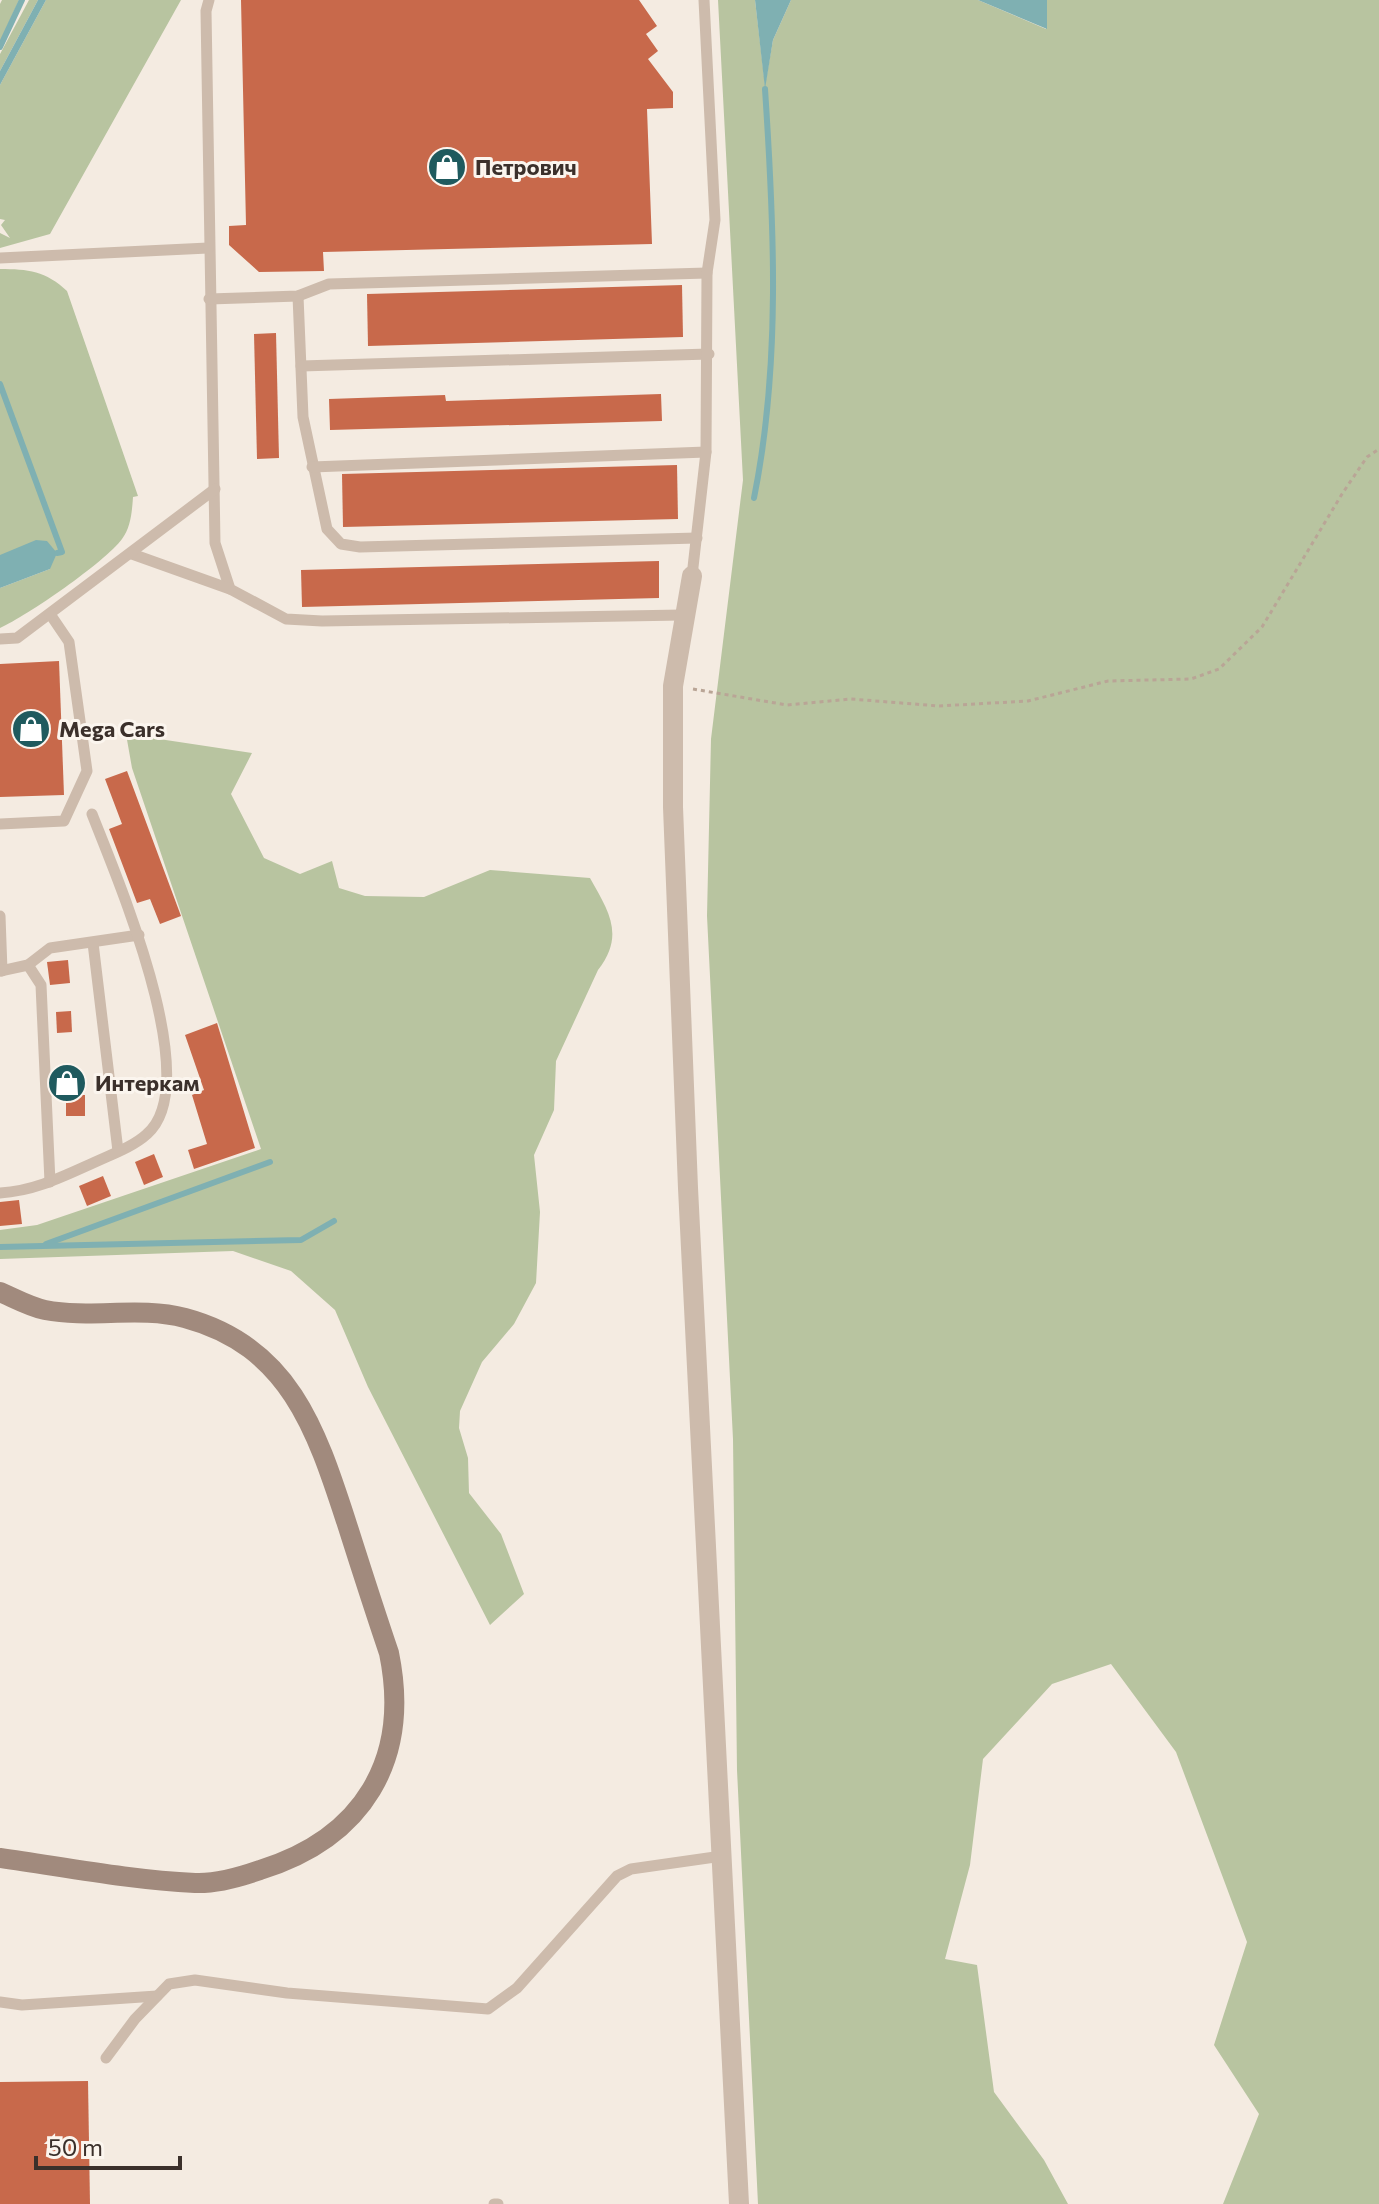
<svg xmlns="http://www.w3.org/2000/svg" width="1379" height="2204" font-family="Commissioner,sans-serif">
<style>
.green{fill:#b8c4a0}
.water{fill:#7fb0b2}
.lines{fill:none;stroke-linecap:round;stroke-linejoin:round}
.stream{stroke:#7fb0b2;stroke-width:6}
.building{fill:#c8694b}
.path{stroke:#b9a596;stroke-width:3;stroke-dasharray:4 4;stroke-linecap:butt}
.lane{stroke:#cdbbac;stroke-width:11}
.street{stroke:#cdbbac;stroke-width:20}
.secondary{stroke:#a18a7d;stroke-width:20}
.labels{text-anchor:middle;stroke-width:6;stroke-linejoin:round;paint-order:stroke}
.poi-label{font-size:22px;font-weight:bold;fill:#3b302b;stroke:#fbf5ee;text-anchor:start}
</style>
<rect width="100%" height="100%" fill="#f4ebe1"/>
<g class="green">
<path d="M2,0H19L0,42V4Z"/>
<path d="M29,0H38L0,71V54Z"/>
<path d="M46,0H181L50,234L0,248V233L10,238L1,225L5,220L0,219V85Z"/>
<path d="M718,0H755L765,85L773,40L791,0H978L1046,29L1047,0H1379V2204H1223L1259,2114L1214,2045L1247,1942L1176,1752L1111,1664L1052,1684L983,1759L970,1865L945,1959L977,1965L994,2092L1044,2160L1068,2204H758L737,1770L733,1439L707,916L711,739L743,480Z"/>
<path d="M0,269C28,269 46,271 67,291L138,496L133,497C132,511 131,527 122,539C105,562 27,616 0,628V588L50,569L0,555Z"/>
<path d="M126,734L252,753L231,794L264,858L300,874L332,861L339,888L365,896L424,897L490,870L590,878C609,912 625,935 598,970L556,1061L554,1110L534,1155L540,1212L536,1283L514,1324L482,1362L460,1411L459,1428L468,1458L469,1493L501,1534L524,1594L490,1625L368,1387L335,1310L291,1271L233,1251L0,1259V1230L37,1225L261,1149L132,768Z"/>
</g>
<g class="water">
<path d="M38,0H46L0,85V71Z"/>
<path d="M755,0H791L773,40L765,89Z"/>
<path d="M978,0H1047V29Z"/>
<path d="M36,540L47,541L57,553L50,569L0,588V555Z"/>
</g>
<g class="lines">
<g class="stream">
<path d="M0,47L22,0"/>
<path d="M0,384L62,552L57,553"/>
<path d="M754,498C781,364 774,224 765,89"/>
<path d="M46,1244L270,1162"/>
<path d="M0,1247L301,1240L334,1221"/>
</g>
</g>
<g class="building">
<path d="M241,0H639L657,26L646,34L658,51L648,59L673,92V108L647,109L652,244L323,252L324,271L259,272L229,245V226L246,225Z"/>
<path d="M682,285L683,337L368,346L367,294Z"/>
<path d="M276,333L279,458L257,459L254,334Z"/>
<path d="M661,394L662,421L330,430L329,399L445,395L446,401Z"/>
<path d="M677,465L678,519L343,527L342,474Z"/>
<path d="M659,561V598L302,607L301,570Z"/>
<path d="M59,661L64,795L0,797V664Z"/>
<path d="M127,771L181,916L160,924L150,899L137,903L109,829L122,824L105,779Z"/>
<path d="M68,960L70,983L50,985L47,962Z"/>
<path d="M71,1011L72,1032L57,1033L56,1012Z"/>
<path d="M217,1023L255,1148L194,1169L188,1150L207,1144L192,1095L204,1090L185,1035Z"/>
<path d="M59,1072H77L76,1092L58,1091Z"/>
<rect x="66" y="1095" width="19" height="21"/>
<path d="M154,1154L163,1177L144,1185L135,1162Z"/>
<path d="M103,1176L111,1196L87,1206L79,1186Z"/>
<path d="M19,1200L22,1224L0,1226V1202Z"/>
<path d="M88,2081L90,2204H0V2082Z"/>
</g>
<g class="lines">
<path class="path" d="M693,689L787,705L851,699L939,706L1028,701L1108,681L1191,679L1219,669L1262,627L1342,494L1367,457L1379,449"/>
<g class="lane">
<path d="M209,0L206,11L215,543L230,589L286,619L322,621L682,615"/>
<path d="M0,258L208,248"/>
<path d="M298,296L303,417L327,529L341,544L360,547L697,538"/>
<path d="M209,299L298,296L329,284L707,273"/>
<path d="M301,366L709,354"/>
<path d="M312,467L706,452"/>
<path d="M132,554L230,589"/>
<path d="M692,576L706,452L707,273L715,220L704,0"/>
<path d="M0,639L17,638L215,489"/>
<path d="M0,824L64,821L87,771L69,642L50,614"/>
<path d="M0,916L2,971"/>
<path d="M93,943L118,1151"/>
<path d="M28,965L41,985L50,1182"/>
<path d="M0,971L28,965L50,948L139,935"/>
<path d="M0,1193C34,1191 62,1177 93,1163C110,1155 133,1147 147,1134C206,1083 116,876 92,814"/>
<path d="M0,2002L22,2005L157,1996"/>
<path d="M106,2058L135,2019L169,1984L195,1980L287,1993L488,2009L517,1988L617,1876L631,1869L722,1856"/>
<path d="M494,2204H498"/>
</g>
<path class="street" d="M692,576L673,686V807L688,1188L739,2204"/>
<path class="secondary" d="M0,1292C14,1298 30,1307 45,1310C91,1319 139,1306 185,1318C289,1346 316,1429 346,1521C360,1565 374,1609 389,1653C411,1760 363,1838 260,1870C240,1877 216,1884 195,1883C130,1880 64,1867 0,1858"/>
</g>
<defs>
<g id="shop-disc" transform="scale(2)"><circle r="9.5" fill="#1f5a5e" stroke="#fbf5ee"/><path d="M-5-2.5h2.3a2.7 3.5 0 0 1 5.4 0H5L5.5 6h-11ZM-1.5-2.5h3a1.5 2.3 0 0 0-3 0Z" fill="#fff"/></g>
</defs>
<g fill-rule="evenodd">
<use href="#shop-disc" x="447" y="167"/>
<use href="#shop-disc" x="31" y="729"/>
<use href="#shop-disc" x="67" y="1083"/>
</g>
<g class="labels">
<g class="poi-label">
<text x="475" y="175">Петрович</text>
<text x="59" y="737">Mega Cars</text>
<text x="95" y="1091">Интеркам</text>
</g>
</g>
<path d="M36 2156v12h144v-12" fill="none" stroke="#3b302b" stroke-width="4"/>
<text x="48" y="2156" font-size="24" fill="#3b302b" stroke="#fbf5ee" stroke-width="6" paint-order="stroke">50 m</text>
</svg>
